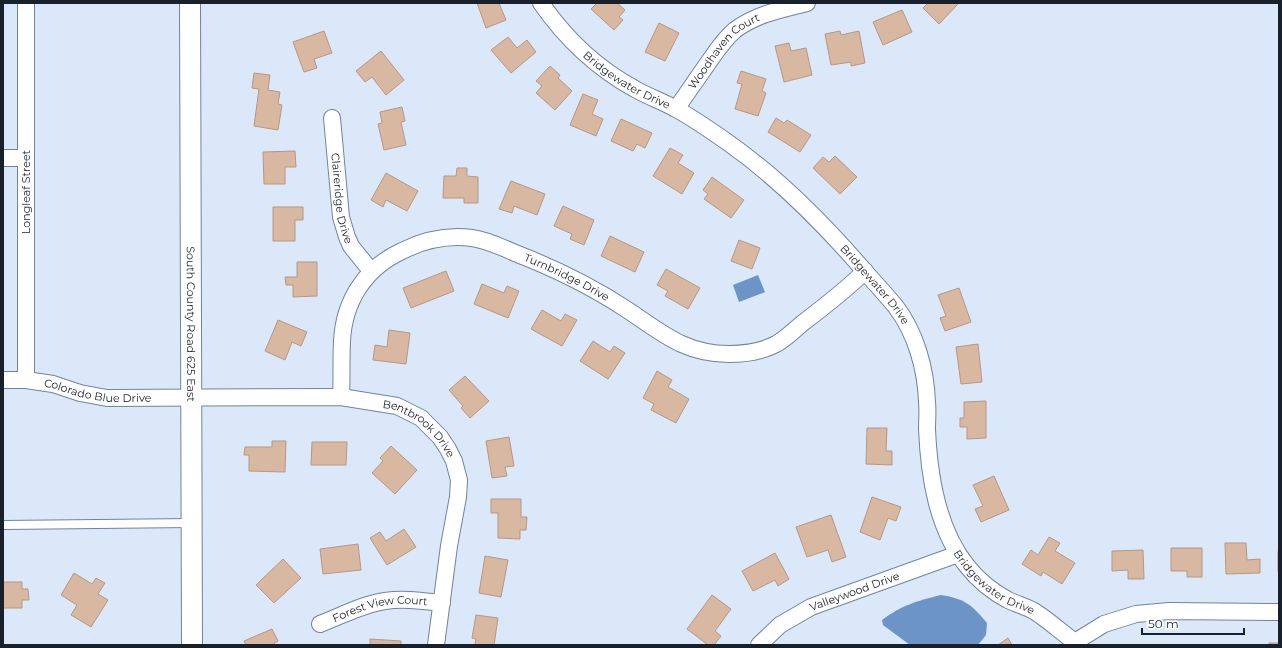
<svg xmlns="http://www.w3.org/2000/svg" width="1282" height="648" font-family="Montserrat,sans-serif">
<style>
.water{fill:#6d94c7}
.building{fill:#d9b8a2;stroke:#b79781}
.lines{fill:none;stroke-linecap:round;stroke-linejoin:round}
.service-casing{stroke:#6f84a0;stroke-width:10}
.minor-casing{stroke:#6f84a0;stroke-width:18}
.tertiary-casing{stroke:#6f84a0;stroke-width:22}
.service{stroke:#fff;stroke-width:8}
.minor{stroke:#fff;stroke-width:16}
.tertiary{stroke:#fff;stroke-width:20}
.labels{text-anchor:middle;stroke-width:4;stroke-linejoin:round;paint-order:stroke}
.street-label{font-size:11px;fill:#17202b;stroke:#fff}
</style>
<rect width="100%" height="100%" fill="#dae8fa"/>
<g class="water">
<path d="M758,275L765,292L739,302L733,285Z"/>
<path d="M941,595C965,599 971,604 987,623L986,635L978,645H910L883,625L882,620C902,605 917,601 941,595Z"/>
</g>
<g class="building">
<path d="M477,3H499L506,20L486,28Z"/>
<path d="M597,3H617L625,10L619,17L623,20L614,30L591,9Z"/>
<path d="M928,3H959L939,24L923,8Z"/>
<path d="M902,10L912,32L883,45L873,22Z"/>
<path d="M659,23L679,33L665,61L645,52Z"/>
<path d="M324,31L332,53L314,59L317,68L304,72L293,42Z"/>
<path d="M840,31L841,35L859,31L865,63L851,66V62L831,65L825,34Z"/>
<path d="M508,37L517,48L527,40L536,52L511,73L491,50Z"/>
<path d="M789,43L791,51L806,48L812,75L784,82L775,46Z"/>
<path d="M381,51L404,80L386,95L372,77L365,82L356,71Z"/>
<path d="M550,66L560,75L558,78L572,91L555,110L536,93L542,86L536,81Z"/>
<path d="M741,71L766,79L762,91L766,93L758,116L735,109L742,84L737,83Z"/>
<path d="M254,73L270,75L268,90L280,92L278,104L282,105L278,130L254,126L259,89L252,88Z"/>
<path d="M583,94L598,100L592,114L603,119L596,136L570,125Z"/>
<path d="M402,107L405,121L401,122L406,145L384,150L378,124L382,123L380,112Z"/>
<path d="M776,118L784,123L787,120L811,135L800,152L768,132Z"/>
<path d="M621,119L652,133L645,148L637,144L633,151L611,141Z"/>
<path d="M670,148L683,155L678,163L694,173L682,194L653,176Z"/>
<path d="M295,151L296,167H285V184H264L263,152Z"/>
<path d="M835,156L857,177L840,194L813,168L823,157L829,162Z"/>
<path d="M457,168H467V176L478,177V203H464V198H443L444,176H456Z"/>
<path d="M386,173L418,191L407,211L386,200L383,207L371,200Z"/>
<path d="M712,177L744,200L731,218L704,199L708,194L703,190Z"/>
<path d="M511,181L545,194L537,215L514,206L512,213L499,209Z"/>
<path d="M563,206L594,220L584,245L570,239L572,234L554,226Z"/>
<path d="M273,207H303V220H295V241H273Z"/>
<path d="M610,236L644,252L635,272L601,256Z"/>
<path d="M739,240L760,248L752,269L731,261Z"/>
<path d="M297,262H317V296L293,297V285H286L285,277H297Z"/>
<path d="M666,269L700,288L688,309L665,296L668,291L657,285Z"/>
<path d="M446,271L454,291L411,308L403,288Z"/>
<path d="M482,284L504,293L507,286L519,291L508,318L474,304Z"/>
<path d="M959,288L971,322L945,331L940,318L946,316L938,295Z"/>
<path d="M542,310L561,321L565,314L577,320L562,346L531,329Z"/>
<path d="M278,320L307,332L301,346L292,342L285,360L265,351Z"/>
<path d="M389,330L410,333L406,364L373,360L375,345L387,347Z"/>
<path d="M593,341L610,352L614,346L625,353L608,379L580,361Z"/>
<path d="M978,344L982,382L961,384L956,347Z"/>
<path d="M657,371L672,380L668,387L689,399L676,423L651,410L654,404L643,398Z"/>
<path d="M465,376L489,401L470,418L461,408L463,406L449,390Z"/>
<path d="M986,401V438L967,439V427H960V418H964V402Z"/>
<path d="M867,428H887L886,451H892V465L866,464Z"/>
<path d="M509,437L514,466L505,467L507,476L492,478L486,441Z"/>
<path d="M272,441H286L285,472L249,471V455H244L245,447H272Z"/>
<path d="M312,442H347L346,465H311Z"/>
<path d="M391,446L417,470L395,494L372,473L383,461L380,458Z"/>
<path d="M994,476L1009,510L981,522L975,509L983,506L973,485Z"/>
<path d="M872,497L901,507L896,521L888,518L880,540L860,532Z"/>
<path d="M491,499H521V517H527L526,530H520V539L498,538V513H491Z"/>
<path d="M831,515L846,557L832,562L828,550L807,557L796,527Z"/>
<path d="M404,529L416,547L387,565L370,538L380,532L386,541Z"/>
<path d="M1049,537L1060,543L1055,551L1075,563L1062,584L1043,572L1041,576L1022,564L1031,550L1038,555Z"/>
<path d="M1225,543H1246L1247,560L1260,559V573L1226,574Z"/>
<path d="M358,544L361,570L323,574L320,549Z"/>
<path d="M1171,548H1202V577H1187V571H1171Z"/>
<path d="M1143,550L1144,579H1128V570L1112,571V551Z"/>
<rect x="1278" y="552" width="1" height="19"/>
<path d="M775,553L789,579L778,586L775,580L753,591L742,571Z"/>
<path d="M485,556L508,560L501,597L479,593Z"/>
<path d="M283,559L301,578L274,603L256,585Z"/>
<path d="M74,573L92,584L96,578L105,583L98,594L108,600L91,627L71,615L77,605L61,595Z"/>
<path d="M3,582H22V589H28L29,600H22V608H3Z"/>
<path d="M712,595L731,609L715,631L721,636L714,645H708L687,629Z"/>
<path d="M476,615L498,618L494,645H475L476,639L472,638Z"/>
<path d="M272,629L278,641L272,645H246L244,641Z"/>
<path d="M1008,638L1012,645H998Z"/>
<path d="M370,639L401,641V645H370Z"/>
<rect x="1269" y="643" width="10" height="2"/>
</g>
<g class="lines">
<g class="service-casing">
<path id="service" d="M3,525L192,523"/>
</g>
<g class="minor-casing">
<g id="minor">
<path d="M26,3V380"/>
<path id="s1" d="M541,3C565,38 598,69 635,89C649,97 664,102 678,110C696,120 713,132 730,144C782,181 826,226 867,274C877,285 887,296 896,307C916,333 926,370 927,402C928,411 927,420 927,429C929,476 937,529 967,566C978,580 993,592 1008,600C1016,604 1025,606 1032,610C1045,617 1062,633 1075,642L1077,645"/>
<path id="s2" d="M676,109C686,95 696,80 706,66C715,53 723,40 735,30C756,14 783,9 807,3"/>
<path id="s3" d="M332,118L341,217L347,237L351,246L371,271"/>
<path d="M3,158H26"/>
<path id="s4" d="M3,380H26L53,384L80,393L107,398L341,397L397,406L421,418L440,437L448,449L454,461L459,480L458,497L449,546L436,645"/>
<path id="s5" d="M341,397C342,379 341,360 342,341C344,301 365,268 402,251C424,240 448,235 472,238C486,240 502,247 515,253C554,268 591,286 626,309C661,332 684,354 729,354C744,354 763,351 776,344C786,339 795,329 804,322C825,306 846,290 865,271"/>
<path id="s6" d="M320,624C341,616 363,604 385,601C404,598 423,601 442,603"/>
<path d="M1075,642L1104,624L1136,614L1169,611L1279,612"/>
<path id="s7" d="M759,645L780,625L811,607L958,554"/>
</g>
</g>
<g class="tertiary-casing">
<g id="tertiary">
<path id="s8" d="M190,3L192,645"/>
</g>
</g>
<use href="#service" class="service"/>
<use href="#minor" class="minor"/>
<use href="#tertiary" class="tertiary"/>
</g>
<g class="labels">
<g class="street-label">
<text dy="4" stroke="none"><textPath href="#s2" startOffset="76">Woodhaven Court</textPath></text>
<text dy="4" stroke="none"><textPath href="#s1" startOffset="117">Bridgewater Drive</textPath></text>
<text transform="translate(26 192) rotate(-90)" y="4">Longleaf Street</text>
<text dy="4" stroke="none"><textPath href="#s3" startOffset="81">Claireridge Drive</textPath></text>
<text dy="4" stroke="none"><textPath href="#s5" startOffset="345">Turnbridge Drive</textPath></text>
<text dy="4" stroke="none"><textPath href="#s1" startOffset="441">Bridgewater Drive</textPath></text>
<text dy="4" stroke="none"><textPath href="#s8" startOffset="321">South County Road 625 East</textPath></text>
<text dy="4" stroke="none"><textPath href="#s4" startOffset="96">Colorado Blue Drive</textPath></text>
<text dy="4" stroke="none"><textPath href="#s4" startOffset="428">Bentbrook Drive</textPath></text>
<text dy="4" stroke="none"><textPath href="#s1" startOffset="777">Bridgewater Drive</textPath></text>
<text dy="4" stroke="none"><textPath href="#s7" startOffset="111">Valleywood Drive</textPath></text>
<text dy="4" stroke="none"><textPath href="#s6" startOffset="63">Forest View Court</textPath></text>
</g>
</g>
<rect width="1282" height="648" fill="none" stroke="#17202b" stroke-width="8"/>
<path d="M1142 628v6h102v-6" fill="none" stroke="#17202b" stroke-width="2"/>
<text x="1148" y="628" font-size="12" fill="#17202b" stroke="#ffffff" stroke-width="3" paint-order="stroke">50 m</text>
</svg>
